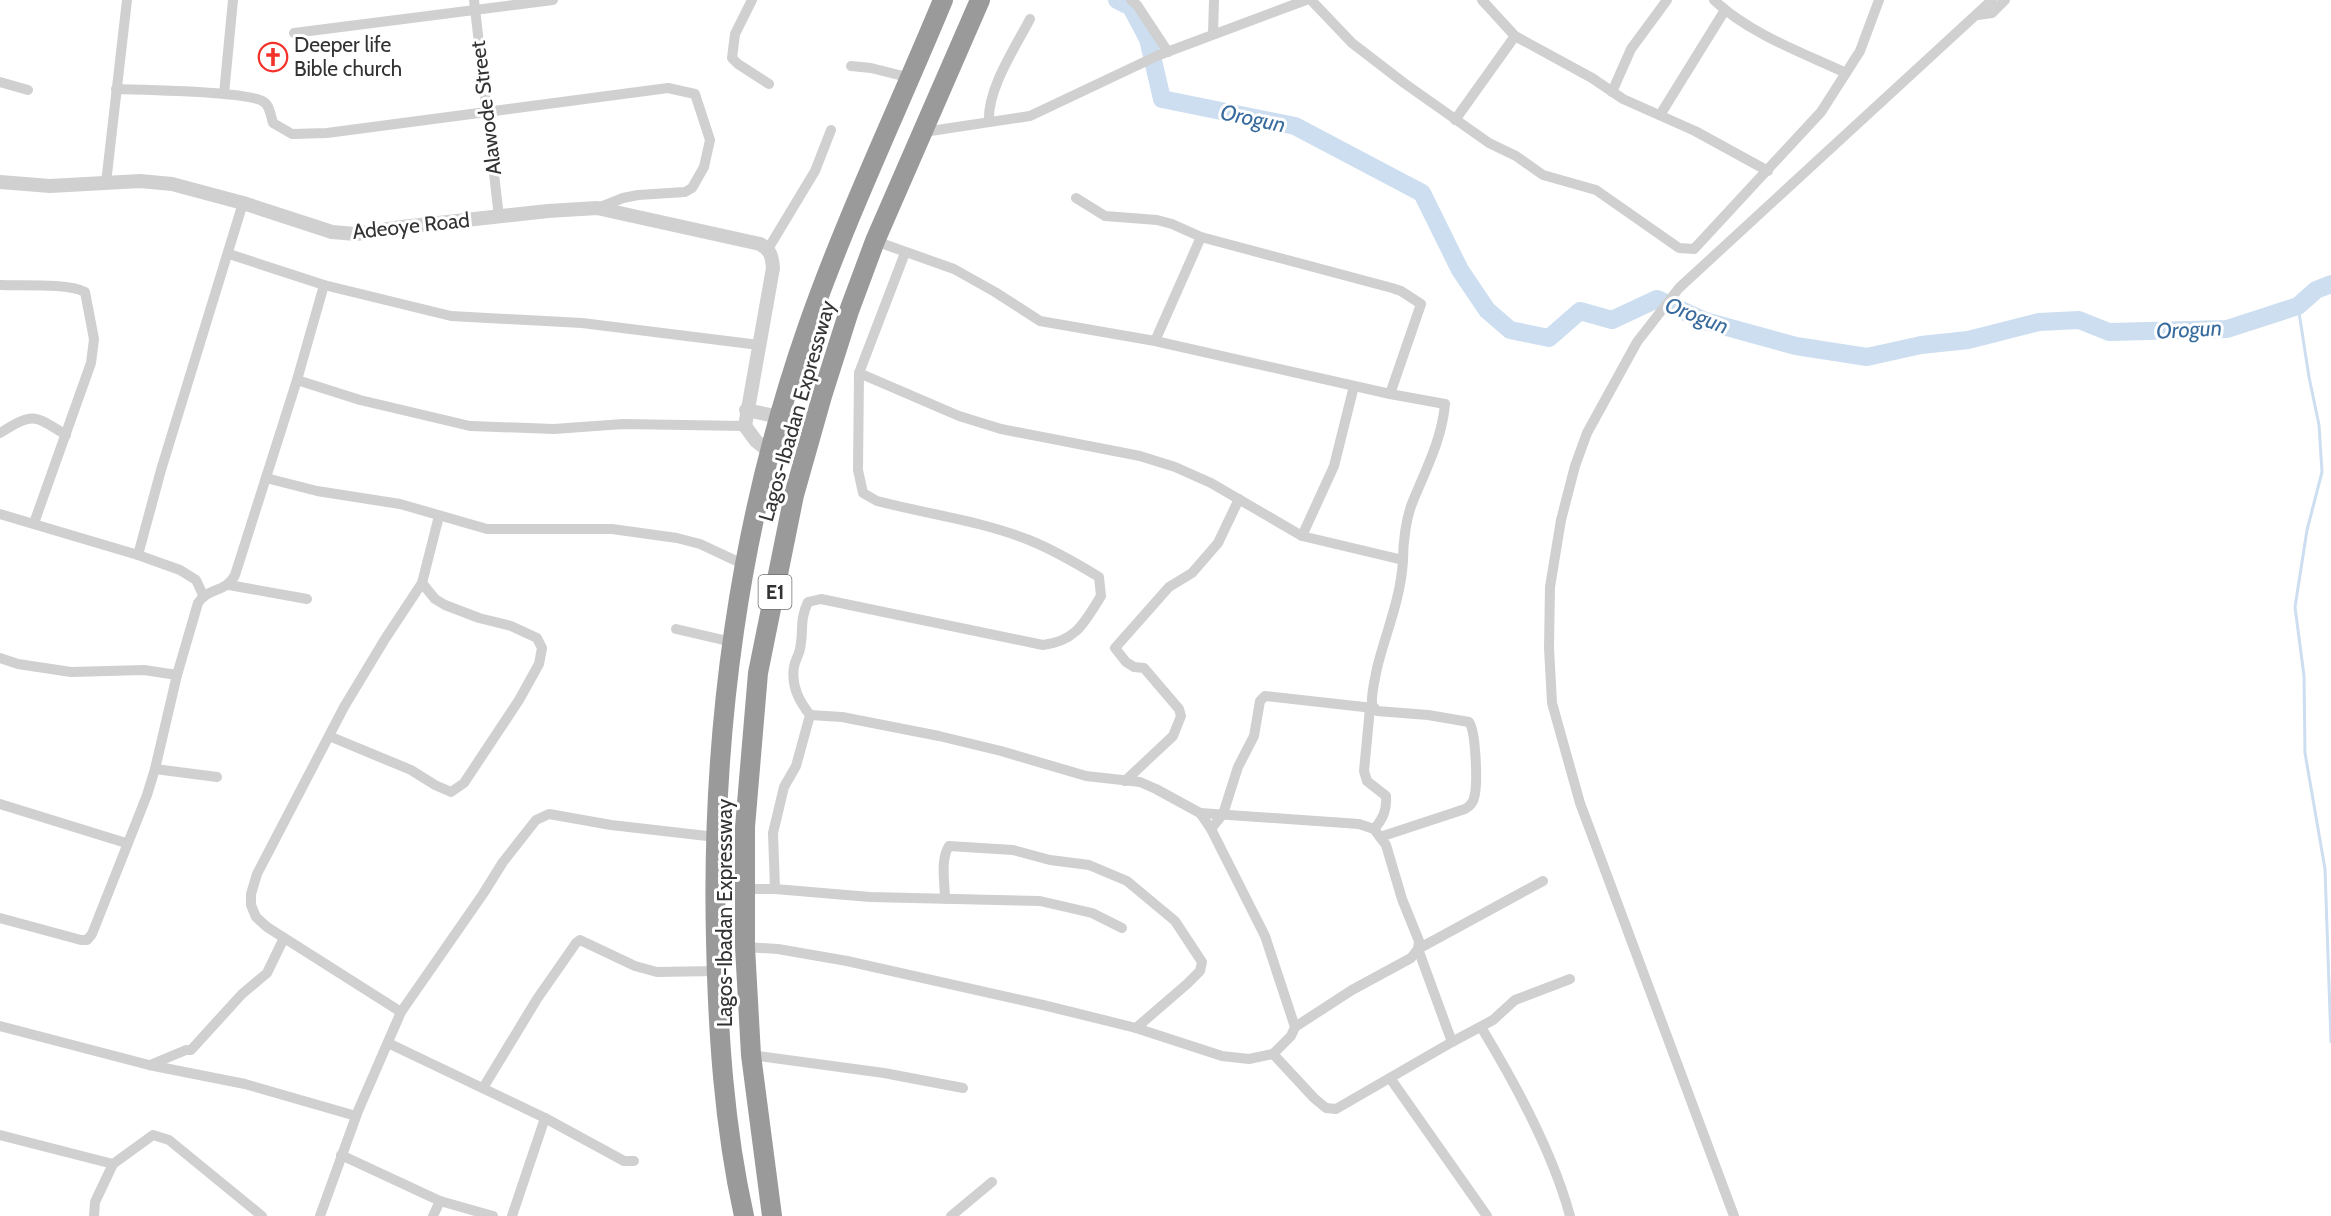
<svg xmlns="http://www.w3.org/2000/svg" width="2331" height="1216" font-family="Cabin,sans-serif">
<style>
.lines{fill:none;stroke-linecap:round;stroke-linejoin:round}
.stream{stroke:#ccdef0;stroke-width:3}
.river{stroke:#ccdef0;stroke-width:18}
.minor{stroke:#d0d0d0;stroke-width:10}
.tertiary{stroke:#d0d0d0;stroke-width:14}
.motorway{stroke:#9a9a9a;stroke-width:20}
.labels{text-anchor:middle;stroke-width:6;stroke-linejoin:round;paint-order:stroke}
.shield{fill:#fff;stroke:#707070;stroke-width:1.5}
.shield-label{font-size:20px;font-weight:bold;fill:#333}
.poi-label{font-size:21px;fill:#333;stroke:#fff;text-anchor:start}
.street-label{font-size:21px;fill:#333;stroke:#fff}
.water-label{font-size:22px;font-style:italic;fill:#386b9d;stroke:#fff}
</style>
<rect width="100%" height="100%" fill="#fff"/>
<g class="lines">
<path class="stream" d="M2298,306L2309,377L2319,425L2322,472L2307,530L2295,607L2304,676L2305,753L2325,869L2331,1042"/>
<path class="river" d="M1117,0L1131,7L1148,39L1162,99L1295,126L1422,193L1460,270L1487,310L1510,330L1549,338L1580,311L1612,320L1657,299L1705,321L1796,346L1867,357L1921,345L1968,340L2039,322L2079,320L2109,332L2227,329L2298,306L2316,290L2331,284"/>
<g class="minor">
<path d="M474,0L499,217"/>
<path d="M752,0L735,34L732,58L738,64L769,84"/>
<path d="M1131,0L1137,5L1168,52"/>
<path d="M1311,0L1352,43L1404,83L1489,143L1516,156L1543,175L1596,190L1679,248L1694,249L1821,112L1860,51L1879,0"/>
<path d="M1482,0L1515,36L1592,78L1623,99L1695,131L1768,171"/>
<path d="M1714,0C1750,34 1801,52 1846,73"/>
<path d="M1978,15L1992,13L2005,0"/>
<path d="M294,33L553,0"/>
<path d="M1213,34L1214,0"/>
<path d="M851,66L871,68L911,78"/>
<path d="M0,82L28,90"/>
<path d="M116,89C140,90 250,91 264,102C270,106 271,117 273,123L292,134L327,133L668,88L695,94L710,140L704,167L692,188L685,192L638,195L623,198L598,208"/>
<path d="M1612,92L1631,49L1667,0"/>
<path d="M224,94L233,0"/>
<path d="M1660,115L1725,10"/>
<path d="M1455,120L1515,36"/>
<path d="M989,122C987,89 1015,48 1030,19"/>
<path d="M924,132L1030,116L1159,55L1306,0"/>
<path d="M106,183L127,0"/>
<path d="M1076,198L1105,216L1157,220L1172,224L1201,237L1392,288L1401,291L1421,304L1390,394"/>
<path d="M768,249L815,171L831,130"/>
<path d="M229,254L324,285L451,316L582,323L759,345"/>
<path d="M0,285C22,286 67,283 85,292L94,339L91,363L34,523"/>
<path d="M1155,341L1201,237"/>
<path d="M859,373L959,416L1001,429L1140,456L1175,467L1211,483L1302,536L1403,560C1403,542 1406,518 1413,501C1426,469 1442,439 1445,404L1390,394L1155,341L1040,321L995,292L954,269L875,241"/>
<path d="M297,380L360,400L470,426L554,429L623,424L745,426"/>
<path d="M0,433C33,413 33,414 66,435"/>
<path d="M266,478L317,491L400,504L487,529H612L677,538L700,544L745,565"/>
<path d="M0,514L138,555L180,570L196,580L203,595"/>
<path d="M1302,536L1334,466L1354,386"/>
<path d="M138,555L161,470L243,203"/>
<path d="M229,585L307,599"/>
<path d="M676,629L732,642"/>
<path d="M0,658L18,664L71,672L144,670L177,675"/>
<path d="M1370,708L1364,771L1367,781L1386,796C1387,810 1383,819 1374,829"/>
<path d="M810,715L842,717L939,736L1001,751L1086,776L1140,782L1156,789L1200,813L1211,829L1265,936L1295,1027L1291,1036L1273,1054L1314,1098L1326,1108L1336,1109L1452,1042L1418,949L1543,881"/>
<path d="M329,736L411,770L435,785L451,792L464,783L519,700L539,664L542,648L537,638L511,626L479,618L445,605L435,599L422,583"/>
<path d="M155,769L217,777"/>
<path d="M1125,781L1173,736L1181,716L1179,709L1144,668L1134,667L1126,662L1115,648L1169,587L1192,573L1218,543L1239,499"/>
<path d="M0,804L126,843"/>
<path d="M1200,813L1359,824L1374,829L1386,845L1402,899L1419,941L1418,949L1411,958L1352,990L1295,1027"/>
<path d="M1211,829L1223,814L1238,767L1254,736L1260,701L1265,696L1373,708"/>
<path d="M1380,837L1465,809C1470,806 1473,803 1474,798C1478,786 1476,731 1469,722L1428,715L1377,711L1372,705C1371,693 1375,680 1377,668C1386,632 1401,598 1403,560"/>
<path d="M744,889H775L870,897L1040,901L1092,913L1122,928"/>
<path d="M775,889L773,833L784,787L796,766L810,715C799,701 791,686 794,667C795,660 799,655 800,649C804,630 799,621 808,602L821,599L1043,645C1076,641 1084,623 1101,596L1099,577C1076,563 1054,550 1029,540C981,521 928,514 877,501L863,493L858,470L859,373L905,253"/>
<path d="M945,899C945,884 940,859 949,846L1013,850L1050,860L1089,865L1127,881L1175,921L1202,962L1200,971L1187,984L1136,1028"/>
<path d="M0,918L81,940H87L92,934L147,795L155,769L177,675L198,603C207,588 227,592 235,575L297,380L324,285"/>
<path d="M745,947L778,949L847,961L1043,1005L1136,1028L1222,1056L1249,1059L1273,1054"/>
<path d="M401,1012L267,927L256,917L251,905V894L257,874L344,707L385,639L422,583L439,516"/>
<path d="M0,1026L149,1065L245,1084L356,1116"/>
<path d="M1481,1027C1515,1083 1553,1153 1570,1216"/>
<path d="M1452,1042L1493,1020L1515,1000L1570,979"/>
<path d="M388,1043L545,1118L624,1161H634"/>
<path d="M751,1055L884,1073L963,1088"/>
<path d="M150,1065L186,1050H191L242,994L267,973L284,938"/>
<path d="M1390,1078L1487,1216"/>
<path d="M483,1088L537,999L576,943L580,940L635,966L657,972L716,971"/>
<path d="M0,1135L113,1164"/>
<path d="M341,1155L440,1201L493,1216"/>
<path d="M94,1216L95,1202L113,1164L153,1135L169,1140L262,1216"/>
<path d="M320,1216L358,1111L401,1012L483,894L503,862L536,820L549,814L611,825L716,837"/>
<path d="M433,1216L440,1201"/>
<path d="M512,1216L545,1118"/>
<path d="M951,1216L992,1182"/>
<path d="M1734,1216L1580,803L1552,703L1549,648L1550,587L1561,520L1575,466L1587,433L1637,342L1679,288L1992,0"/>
</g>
<g class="tertiary">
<path d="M0,182L50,186L140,181L172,184L243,203L332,232L356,234L402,227L548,211L597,208L760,244C771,250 772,257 773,268L745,426L756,441L770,452"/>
<path d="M746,410L780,417"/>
</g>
<g class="motorway">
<path d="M744,1216C724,1126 718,1033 716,940C711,733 739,523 808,326C847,215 898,109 943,0"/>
<path d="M772,1216L751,1055L745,947V827L758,673L794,495L822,396L849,311L875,241L980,0"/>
</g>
</g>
<defs>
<g id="church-ring" transform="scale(1.5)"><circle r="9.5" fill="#fff" stroke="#f3332b" stroke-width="1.5"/><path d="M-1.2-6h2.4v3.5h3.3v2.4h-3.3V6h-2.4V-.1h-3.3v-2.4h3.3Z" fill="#f3332b"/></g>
</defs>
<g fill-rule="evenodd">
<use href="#church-ring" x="273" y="57"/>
</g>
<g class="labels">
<rect class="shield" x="758.5" y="575" width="33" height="34" rx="4.5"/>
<g class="shield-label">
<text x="775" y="599">E1</text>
</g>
<g class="poi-label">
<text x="294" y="52">Deeper life<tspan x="294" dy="24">Bible church</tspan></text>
</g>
<g class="street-label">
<text transform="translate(486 108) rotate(-97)" y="7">Alawode Street</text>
<text transform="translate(411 226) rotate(-6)" y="7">Adeoye Road</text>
<text transform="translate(797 411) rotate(-74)" y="7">Lagos-Ibadan Expressway</text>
<text transform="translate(725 913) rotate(-90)" y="7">Lagos-Ibadan Expressway</text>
</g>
<g class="water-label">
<text transform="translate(1253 118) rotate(12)" y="8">Orogun</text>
<text transform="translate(1697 315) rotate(21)" y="8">Orogun</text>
<text transform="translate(2189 329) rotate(-3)" y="8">Orogun</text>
</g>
</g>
</svg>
